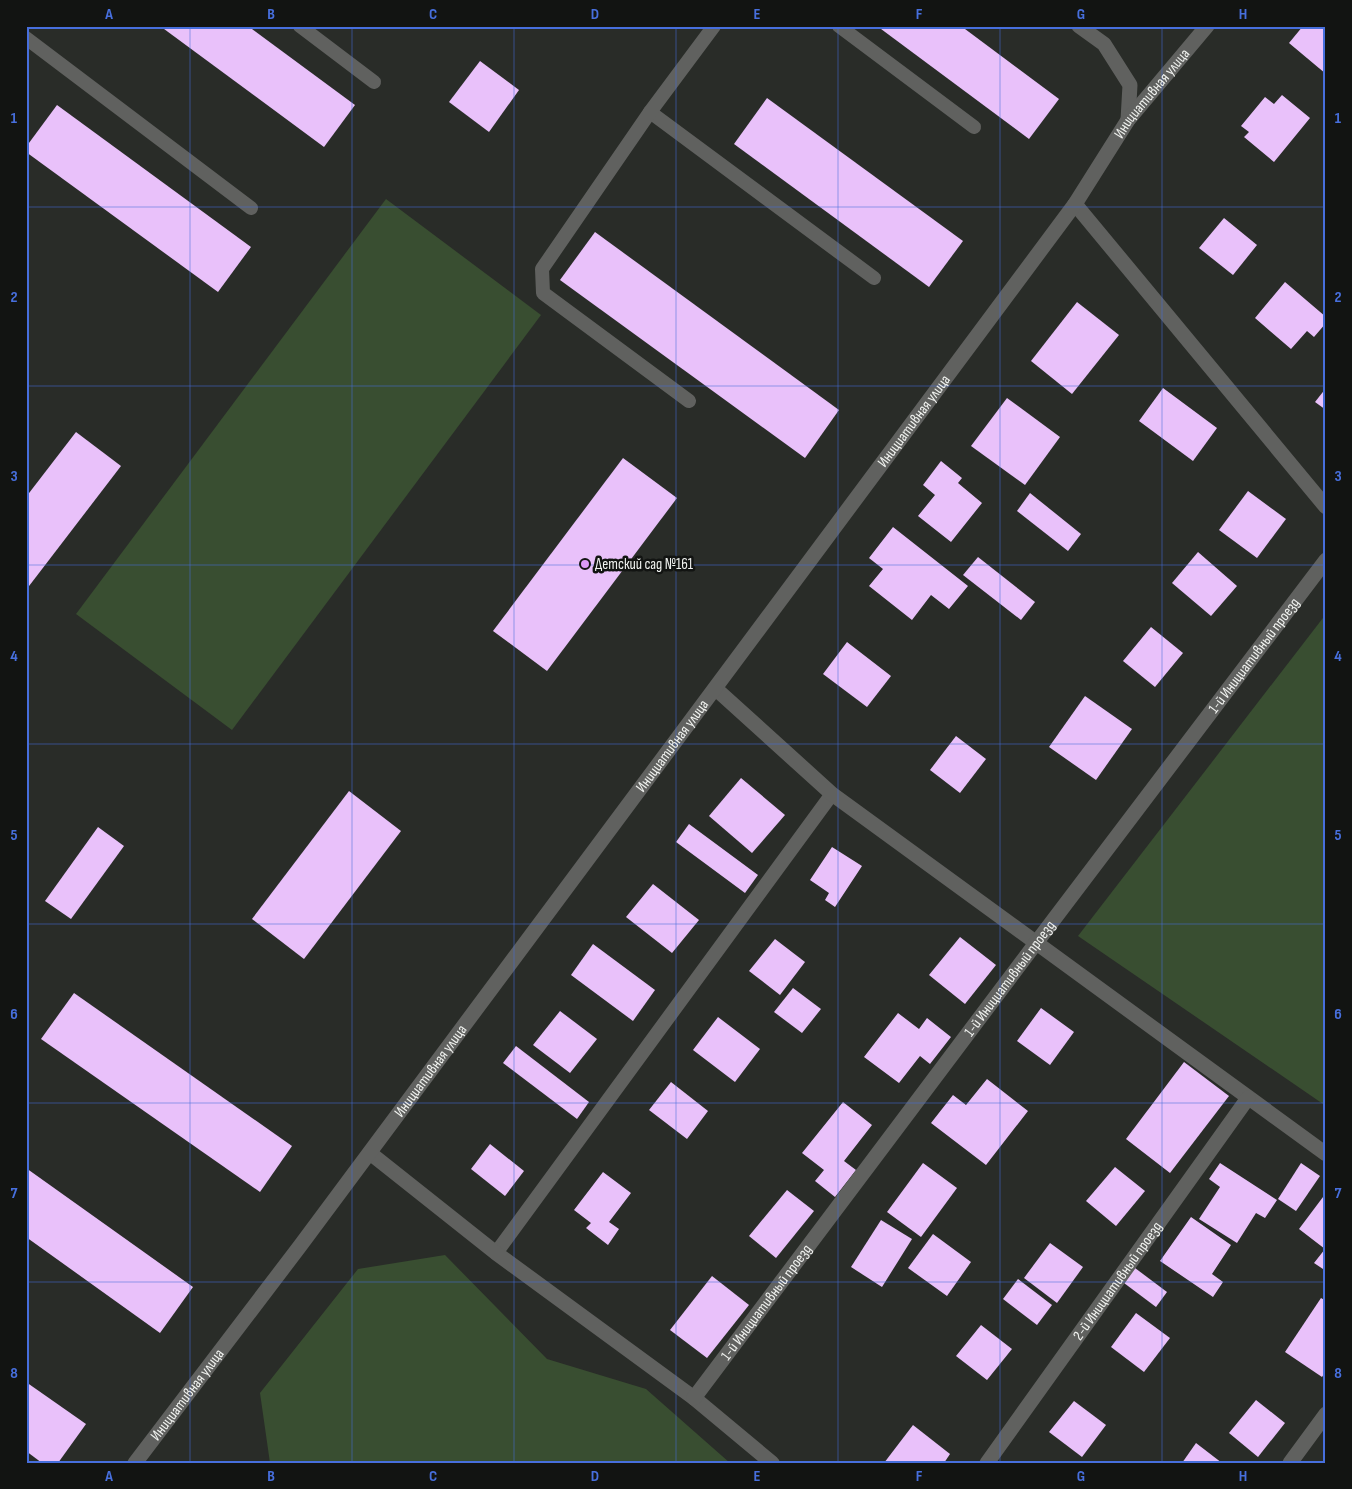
<svg xmlns="http://www.w3.org/2000/svg" width="1352" height="1489" font-family="'Sofia Sans Condensed',sans-serif">
<style>
.green{fill:#394e31}
.building{fill:#e9c1fa}
.lines{fill:none;stroke-linecap:round;stroke-linejoin:round}
.lane{stroke:#60615f;stroke-width:14}
.street{stroke:#60615f;stroke-width:15}
.grid{fill:none;stroke:#476fdd;stroke-width:1;stroke-opacity:0.55}
.poi-dot{fill:#db9af6;stroke:#121412;stroke-width:2}
.labels{text-anchor:middle;stroke-width:5;stroke-linejoin:round;paint-order:stroke}
.street-label{font-size:15px;fill:#f1f3f0;stroke:#121412}
.poi-label{font-size:15px;fill:#f1f3f0;stroke:#121412;text-anchor:start}
.neatline{fill:none;stroke:#476fdd;stroke-width:2}
.grid-label{font-size:16px;text-anchor:middle;font-weight:bold;fill:#476fdd}
</style>
<rect width="100%" height="100%" fill="#292c28"/>
<g class="green">
<path d="M386,199L541,315L232,730L76,614Z"/>
<path d="M1326,614V1106L1078,936Z"/>
<path d="M445,1255L547,1359L646,1389L730,1463H270L260,1393L358,1269Z"/>
</g>
<g class="building">
<path d="M160,26H248L355,105L324,147Z"/>
<path d="M877,26H961L1059,99L1029,139Z"/>
<path d="M1303,26H1326V74L1289,43Z"/>
<path d="M480,61L519,90L489,132L449,102Z"/>
<path d="M1282,95L1310,118L1274,162L1244,137L1249,132L1241,126L1265,97L1274,104Z"/>
<path d="M767,98L963,241L929,287L734,144Z"/>
<path d="M57,105L251,247L218,292L26,152V147Z"/>
<path d="M1224,218L1257,245L1233,275L1199,248Z"/>
<path d="M595,232L839,410L805,458L560,280Z"/>
<path d="M1285,282L1326,317V323L1314,337L1307,331L1291,349L1255,318Z"/>
<path d="M1077,302L1119,335L1072,394L1031,361Z"/>
<path d="M1163,388L1217,428L1193,461L1139,421Z"/>
<path d="M1326,388V410L1315,402Z"/>
<path d="M1007,398L1060,437L1025,485L971,446Z"/>
<path d="M76,432L121,466L26,590V497Z"/>
<path d="M623,458L677,498L547,671L493,631Z"/>
<path d="M941,461L962,478L958,483L982,503L951,542L918,516L935,495L923,485Z"/>
<path d="M1248,491L1286,519L1257,558L1219,530Z"/>
<path d="M1030,493L1081,534L1068,551L1017,511Z"/>
<path d="M893,527L968,586L949,609L931,595L912,620L869,586L883,569L869,558Z"/>
<path d="M1198,552L1237,586L1211,616L1172,583Z"/>
<path d="M978,557L1035,602L1021,620L963,575Z"/>
<path d="M1151,627L1183,653L1155,687L1123,661Z"/>
<path d="M847,642L891,676L867,707L823,674Z"/>
<path d="M1085,696L1132,729L1096,780L1049,747Z"/>
<path d="M956,736L986,759L960,793L930,770Z"/>
<path d="M741,778L785,815L752,853L709,816Z"/>
<path d="M349,791L401,831L304,959L252,919Z"/>
<path d="M689,824L758,875L745,893L676,842Z"/>
<path d="M98,827L124,846L71,919L45,901Z"/>
<path d="M832,847L862,866L835,907L825,900L829,893L810,880Z"/>
<path d="M653,884L699,920L672,953L626,917Z"/>
<path d="M960,937L996,965L965,1004L929,975Z"/>
<path d="M775,939L805,962L780,995L749,971Z"/>
<path d="M593,944L655,990L633,1021L571,975Z"/>
<path d="M793,988L821,1009L802,1033L774,1012Z"/>
<path d="M74,993L292,1146L260,1192L41,1039Z"/>
<path d="M1041,1008L1074,1032L1050,1065L1017,1041Z"/>
<path d="M560,1011L597,1039L570,1073L533,1045Z"/>
<path d="M898,1013L919,1029L927,1018L951,1037L930,1064L920,1056L899,1083L864,1057Z"/>
<path d="M718,1017L760,1049L735,1082L693,1050Z"/>
<path d="M516,1046L589,1102L577,1119L503,1063Z"/>
<path d="M1184,1062L1229,1096L1170,1173L1126,1139Z"/>
<path d="M987,1079L1028,1111L986,1165L931,1123L953,1095L966,1105Z"/>
<path d="M671,1082L708,1111L687,1139L649,1110Z"/>
<path d="M843,1102L872,1125L844,1161L856,1170L835,1197L815,1181L824,1170L802,1153Z"/>
<path d="M490,1144L524,1171L505,1196L471,1169Z"/>
<path d="M923,1163L957,1188L921,1237L887,1212Z"/>
<path d="M1220,1163L1277,1200L1265,1218L1256,1213L1237,1243L1199,1219L1220,1187L1209,1179Z"/>
<path d="M1301,1163L1320,1176L1296,1211L1278,1199Z"/>
<path d="M1115,1167L1145,1191L1116,1226L1086,1201Z"/>
<path d="M26,1168L193,1287L160,1333L26,1237Z"/>
<path d="M603,1172L631,1193L609,1222L619,1229L608,1245L586,1228L591,1223L574,1210Z"/>
<path d="M787,1190L814,1211L776,1258L749,1236Z"/>
<path d="M1326,1193V1271L1314,1263L1325,1249L1299,1229Z"/>
<path d="M1191,1217L1231,1245L1212,1274L1223,1282L1213,1297L1160,1261Z"/>
<path d="M881,1220L912,1239L882,1287L851,1267Z"/>
<path d="M933,1234L971,1262L947,1296L908,1268Z"/>
<path d="M1050,1243L1083,1267L1057,1303L1024,1278Z"/>
<path d="M1131,1265L1167,1292L1156,1307L1120,1280Z"/>
<path d="M712,1276L749,1305L707,1358L670,1330Z"/>
<path d="M1018,1279L1052,1305L1037,1325L1003,1299Z"/>
<path d="M1321,1298L1326,1301V1371L1322,1377L1285,1352Z"/>
<path d="M1136,1313L1170,1338L1144,1372L1111,1347Z"/>
<path d="M981,1325L1012,1349L987,1380L956,1356Z"/>
<path d="M26,1382L86,1424L58,1463H42L26,1451Z"/>
<path d="M1256,1400L1285,1423L1258,1457L1229,1433Z"/>
<path d="M1074,1401L1106,1425L1082,1457L1049,1432Z"/>
<path d="M913,1425L950,1454L944,1463H884Z"/>
<path d="M1196,1443L1222,1463H1182Z"/>
</g>
<g class="lines">
<g class="lane">
<path d="M300,26L374,82"/>
<path d="M839,26L974,127"/>
<path d="M26,38L251,208"/>
<path d="M650,112L874,278"/>
<path d="M689,401L543,293L542,269L650,112L714,26"/>
<path d="M496,1253L832,794"/>
</g>
<g class="street">
<path d="M1079,26L1104,44L1130,85L1128,120"/>
<path d="M1075,204L1326,507"/>
<path d="M716,689L832,794L1326,1154"/>
<path d="M370,1153L496,1253L694,1398L772,1463"/>
<path id="s1" d="M694,1398L1036,943L1326,560"/>
<path id="s2" d="M135,1463L300,1246L1075,204L1128,120L1207,26"/>
<path id="s3" d="M987,1463L1248,1098"/>
<path d="M1290,1463L1326,1414"/>
</g>
</g>
<path class="grid" d="M190,26V1463M352,26V1463M514,26V1463M676,26V1463M838,26V1463M1000,26V1463M1162,26V1463M26,207H1326M26,386H1326M26,565H1326M26,744H1326M26,924H1326M26,1103H1326M26,1282H1326"/>
<circle class="poi-dot" cx="585" cy="564" r="5"/>
<g class="labels">
<g class="street-label">
<text dy="5" stroke="none"><textPath href="#s2" startOffset="1706">Инициативная улица</textPath></text>
<text dy="5" stroke="none"><textPath href="#s2" startOffset="1301">Инициативная улица</textPath></text>
<text dy="5" stroke="none"><textPath href="#s1" startOffset="930">1-й Инициативный проезд</textPath></text>
<text dy="5" stroke="none"><textPath href="#s2" startOffset="896">Инициативная улица</textPath></text>
<text dy="5" stroke="none"><textPath href="#s1" startOffset="525">1-й Инициативный проезд</textPath></text>
<text dy="5" stroke="none"><textPath href="#s2" startOffset="491">Инициативная улица</textPath></text>
<text dy="5" stroke="none"><textPath href="#s3" startOffset="224">2-й Инициативный проезд</textPath></text>
<text dy="5" stroke="none"><textPath href="#s1" startOffset="120">1-й Инициативный проезд</textPath></text>
<text dy="5" stroke="none"><textPath href="#s2" startOffset="86">Инициативная улица</textPath></text>
</g>
<g class="poi-label">
<text x="595" y="569">Детский сад №161</text>
</g>
</g>
<rect width="1352" height="1489" fill="none" stroke="#121412" stroke-width="55"/>
<rect x="28" y="28" width="1296" height="1434" class="neatline"/>
<g class="grid-label">
<text x="109" y="19">A</text>
<text x="271" y="19">B</text>
<text x="433" y="19">C</text>
<text x="595" y="19">D</text>
<text x="757" y="19">E</text>
<text x="919" y="19">F</text>
<text x="1081" y="19">G</text>
<text x="1243" y="19">H</text>
<text x="14" y="123">1</text>
<text x="1338" y="123">1</text>
<text x="14" y="302">2</text>
<text x="1338" y="302">2</text>
<text x="14" y="481">3</text>
<text x="1338" y="481">3</text>
<text x="14" y="661">4</text>
<text x="1338" y="661">4</text>
<text x="14" y="840">5</text>
<text x="1338" y="840">5</text>
<text x="14" y="1019">6</text>
<text x="1338" y="1019">6</text>
<text x="14" y="1198">7</text>
<text x="1338" y="1198">7</text>
<text x="14" y="1378">8</text>
<text x="1338" y="1378">8</text>
<text x="109" y="1481">A</text>
<text x="271" y="1481">B</text>
<text x="433" y="1481">C</text>
<text x="595" y="1481">D</text>
<text x="757" y="1481">E</text>
<text x="919" y="1481">F</text>
<text x="1081" y="1481">G</text>
<text x="1243" y="1481">H</text>
</g>
</svg>
